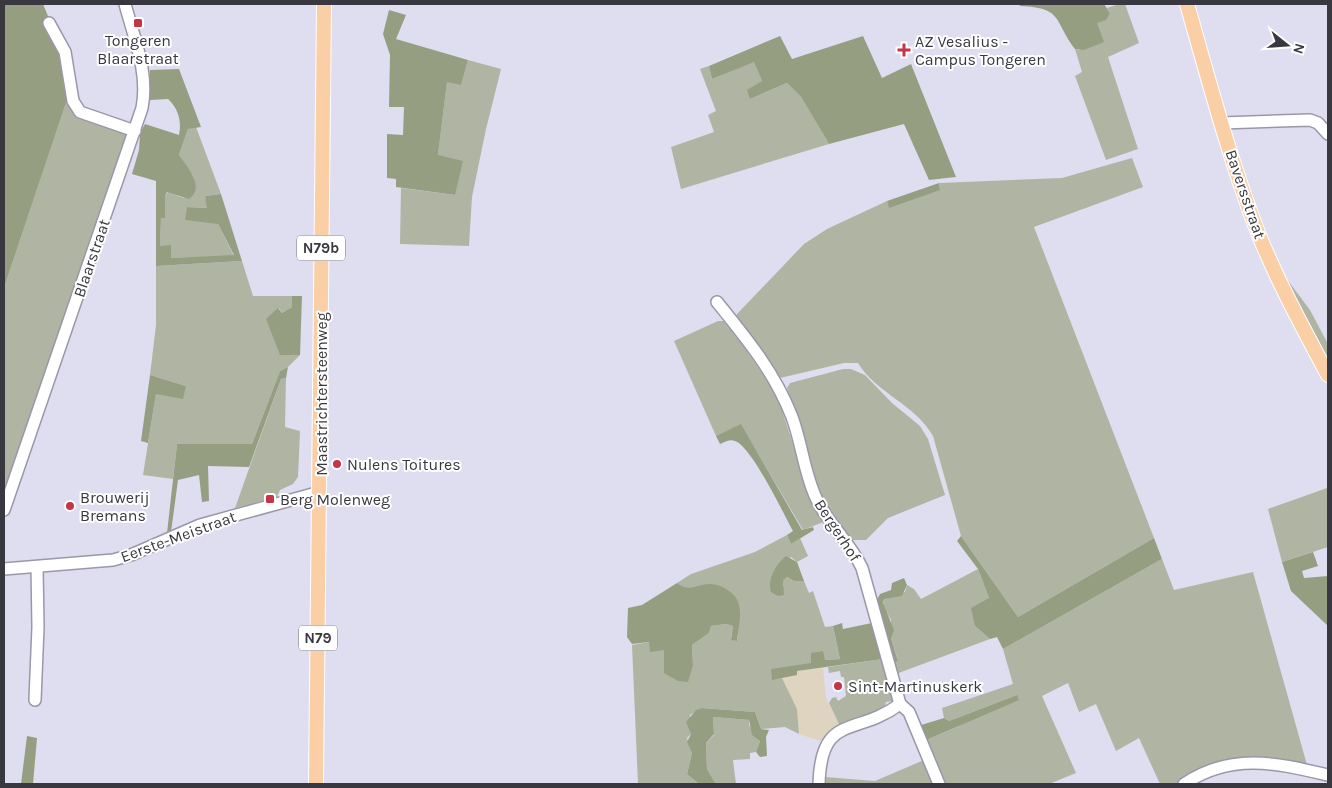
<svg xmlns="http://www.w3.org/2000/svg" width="1332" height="788" font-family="Karla,sans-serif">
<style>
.commercial{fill:#dfd4c0}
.green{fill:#b0b5a3}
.forest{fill:#969e82}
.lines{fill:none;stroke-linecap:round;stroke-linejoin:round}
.minor-casing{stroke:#9a97a9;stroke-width:14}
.major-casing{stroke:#fff;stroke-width:16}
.minor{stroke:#fff;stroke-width:11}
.major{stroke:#facfa6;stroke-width:14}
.poi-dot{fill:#c53545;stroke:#fff;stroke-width:2}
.labels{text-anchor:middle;stroke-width:4;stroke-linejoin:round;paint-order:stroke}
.shield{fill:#fff;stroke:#747479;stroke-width:1}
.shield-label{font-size:15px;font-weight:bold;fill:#393840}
.poi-label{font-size:16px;fill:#393840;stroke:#fff;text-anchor:start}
.street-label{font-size:16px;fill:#393840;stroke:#fff}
</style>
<rect width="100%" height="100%" fill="#dfddf0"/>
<path class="commercial" d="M823,667L826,698L840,726L820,741L799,734L797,709L782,678L796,675L797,671Z"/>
<g class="green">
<path d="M1119,4H1125L1139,43L1108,57L1138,149L1106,160L1075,76L1082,72L1075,49L1079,50L1097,23L1110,13L1107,8Z"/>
<path d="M468,60L501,69L486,129L472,197L469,246L400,244L401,188L455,195L438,155L447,81L461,84Z"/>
<path d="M754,61L762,81L750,99L787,83L801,97L829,144L681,189L671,147L714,132L708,115L716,111L700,69L709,66L712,79Z"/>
<path d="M68,97L70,105L129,134L4,491V288Z"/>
<path d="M196,127L221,194L205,196L208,208L187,207L218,224L234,256L171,258L160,246L161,217H165V196L168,192L184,198L194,178L179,155L188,129Z"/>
<path d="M1132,158L1143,187L1034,227L1154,538L1018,617L961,536L933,436C916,405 876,393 858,363H844L780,378L736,317L737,314L804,244L827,229L887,201L889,207L940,189L939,183L1062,178Z"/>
<path d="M242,261L253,296H292V307L282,313L279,308L280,355H300L288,367L280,371L252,444H177L173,479L143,475L156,393L186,386L150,375L156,325V266Z"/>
<path d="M1286,278L1310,310L1328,344V366Z"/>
<path d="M718,321H724L731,327L778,397L804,480L826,521L803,530L741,425L716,436L674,341Z"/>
<path d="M843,369H851L865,375L892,403L920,426L928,439L945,495L888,518L866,540H851L821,496L787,388L790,383Z"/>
<path d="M286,378L285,427L300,431L298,477L293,484L280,490L277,497L235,508L281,379Z"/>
<path d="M1327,488L1328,547L1282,562L1268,509Z"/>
<path d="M787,535L791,544L800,538L808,556L797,562L791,557L774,571L784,586L782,579L787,577L794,581H804L809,593L813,591L825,627L833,626L840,659L825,660L811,653L812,663L772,679L782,678L797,709L799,734L785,727L761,729L755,712L702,708L690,715L691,734L687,738L692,753L687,774L699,784H638L632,645L649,642L693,665L692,645L709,633L711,626L726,624L733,626L731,639L737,641L740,615L693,588H682L677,583L691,574L755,552Z"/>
<path d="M1162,559L1174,590L1253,572L1307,765L1251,757L1227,759L1208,766L1176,784H1160L1139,738L1116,751L1096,704L1079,712L1068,683L1042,696L1076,773L1049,784H943L924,741L959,726L1017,695L949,721L944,718L942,708L1013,684L1003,649Z"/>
<path d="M978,569L989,598L975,626L990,639L896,674L893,662L898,660L891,638V620L883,606L884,599L905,592L907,585L914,589L921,599Z"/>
<path d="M883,659L893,701L886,702L885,707L840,726L829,703L832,698L836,697L838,701L846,696L844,677H841L840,671L829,673L828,667Z"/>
<path d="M713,717L749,720V725L760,741L756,752L750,753V759L733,760L736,784H716L707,769L706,743L714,735Z"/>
<path d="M924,760L934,784H824L825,777L875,781Z"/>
</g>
<g class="forest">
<path d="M4,4H43L63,53L68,97L4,288Z"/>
<path d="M1019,4H1104L1110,13L1106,20L1097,23L1104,42L1084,50L1075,49C1053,20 1064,8 1020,6Z"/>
<path d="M389,10L406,15L396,39L468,60L461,85L447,82L438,155L463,161L455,195L396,187V179L387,178V134L403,135L404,107H389L390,55L383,34Z"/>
<path d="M780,36L792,59L863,36L882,78L911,64L956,177L929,180L904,124L829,144L801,97L787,83L750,99L747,90L762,81L754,62L712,79L709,66Z"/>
<path d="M179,69L201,127L188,129L179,155C187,167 206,187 189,199L167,192L165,196V218H161L160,246L171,245V258L234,255L218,224L185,220L187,207L207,208L205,196L221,194L242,261L156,266V181L132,174L139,150L140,133L145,124L179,135C182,121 178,108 168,99L150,100V70Z"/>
<path d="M939,183L940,190L889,208L887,201Z"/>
<path d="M292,296H302L300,355H280L266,319L278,308L282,313L292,307Z"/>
<path d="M288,367L286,378L281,379L249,467L208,466L209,501L202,502L199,475L178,480L171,532L167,533L177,444H252L280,371Z"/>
<path d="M150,375L186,386L183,399L156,394L148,443L141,441Z"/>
<path d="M741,424L802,530L813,527L814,530L791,544L787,535L793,531C783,513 752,447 735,441C730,439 725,442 720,444L716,436Z"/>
<path d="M961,536L1018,617L1154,538L1162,559L1003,649L997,637L990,639L975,626L971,608L989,598L978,569L957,541Z"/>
<path d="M1313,552L1318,566L1302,571L1304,578L1328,576V626L1291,591L1282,562Z"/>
<path d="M786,556L797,562L804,581H794L787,577L783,580L784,595L778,596L771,592C767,579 776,564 786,556Z"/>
<path d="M904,578L907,585L902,596L884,599L883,603L894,630L891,638L898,661L893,662L876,602L880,594L891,590L892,583Z"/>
<path d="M677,583C689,593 697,584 710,584C717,584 724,587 729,591C746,602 739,624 737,641L731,640L733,626L726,624L711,626L709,633L692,645L693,665L688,682L678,681L664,673V650L650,652L649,642L632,644L627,637L628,608L642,605Z"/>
<path d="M842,623L843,629L872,623L883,659L797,671V675L772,680L771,669L811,663V653L823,651L825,660L840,659L833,626Z"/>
<path d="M1017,695L1019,700L924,741L918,726L944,718L949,721Z"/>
<path d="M702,708L755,712L761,729L769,730L766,737L767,756L760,757L756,752L760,741L752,735L749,720L713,717L714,734L706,743L707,769L716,784H699L687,774L692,753L687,742L691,734L686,722L696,710Z"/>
<path d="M27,736L37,738L33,784H21Z"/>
</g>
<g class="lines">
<g class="minor-casing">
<g id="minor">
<path d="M49,23L65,52L73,101L80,112L135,131"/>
<path d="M1222,123L1310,120L1318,123L1328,134"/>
<path d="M717,302C747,339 775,373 792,417C802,444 804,472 816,498C828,524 850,542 862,568L900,704L909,712L939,784"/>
<path d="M4,510L142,108C149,73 134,38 125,4"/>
<path d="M4,569L113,560L131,555L200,525L320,492"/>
<path d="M35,700L38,627L37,567"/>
<path d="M819,784C821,712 856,737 900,704"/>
<path d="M1184,784C1232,752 1276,763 1328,775"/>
</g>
</g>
<g class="major-casing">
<g id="major">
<path d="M1187,4C1208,78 1228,153 1255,225C1275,277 1302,326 1328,375"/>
<path d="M316,784L324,4"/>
</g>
</g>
<use href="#minor" class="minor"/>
<use href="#major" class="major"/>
</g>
<g class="poi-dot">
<rect x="133" y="18" width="10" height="10" rx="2.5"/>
<path d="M901.5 42.5h5v5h5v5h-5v5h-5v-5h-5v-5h5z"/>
<circle cx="337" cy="464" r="5"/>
<rect x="265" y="494" width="10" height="10" rx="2.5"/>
<circle cx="70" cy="506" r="5"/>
<circle cx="838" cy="686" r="5"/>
</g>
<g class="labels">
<g class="shield">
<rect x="297" y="235.5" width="48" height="25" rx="4"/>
<rect x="299" y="625.5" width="38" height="25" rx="4"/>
</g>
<g class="shield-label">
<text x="321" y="253">N79b</text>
<text x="318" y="643">N79</text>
</g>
<g class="poi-label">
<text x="138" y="46" text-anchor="middle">Tongeren<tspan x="138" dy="18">Blaarstraat</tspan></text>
<text x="915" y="47">AZ Vesalius -<tspan x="915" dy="18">Campus Tongeren</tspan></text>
<text x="347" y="470">Nulens Toitures</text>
<text x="80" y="503">Brouwerij<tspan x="80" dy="18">Bremans</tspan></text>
<text x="280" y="505">Berg Molenweg</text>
<text x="848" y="692">Sint-Martinuskerk</text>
</g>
<g class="street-label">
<text transform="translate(1246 194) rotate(71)" y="6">Baversstraat</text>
<text transform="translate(91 258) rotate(-71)" y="6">Blaarstraat</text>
<text transform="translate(321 394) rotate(-90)" y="6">Maastrichtersteenweg</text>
<text transform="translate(838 530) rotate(57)" y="6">Bergerhof</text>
<text transform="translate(178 536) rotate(-20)" y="6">Eerste-Meistraat</text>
</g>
</g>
<rect width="1332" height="788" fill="none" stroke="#393840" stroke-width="10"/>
<g transform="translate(1287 45) rotate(107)" stroke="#ffffff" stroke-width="4" paint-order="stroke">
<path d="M0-4L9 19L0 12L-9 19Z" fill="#393840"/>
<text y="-8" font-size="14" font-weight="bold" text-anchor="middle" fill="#393840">N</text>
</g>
</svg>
